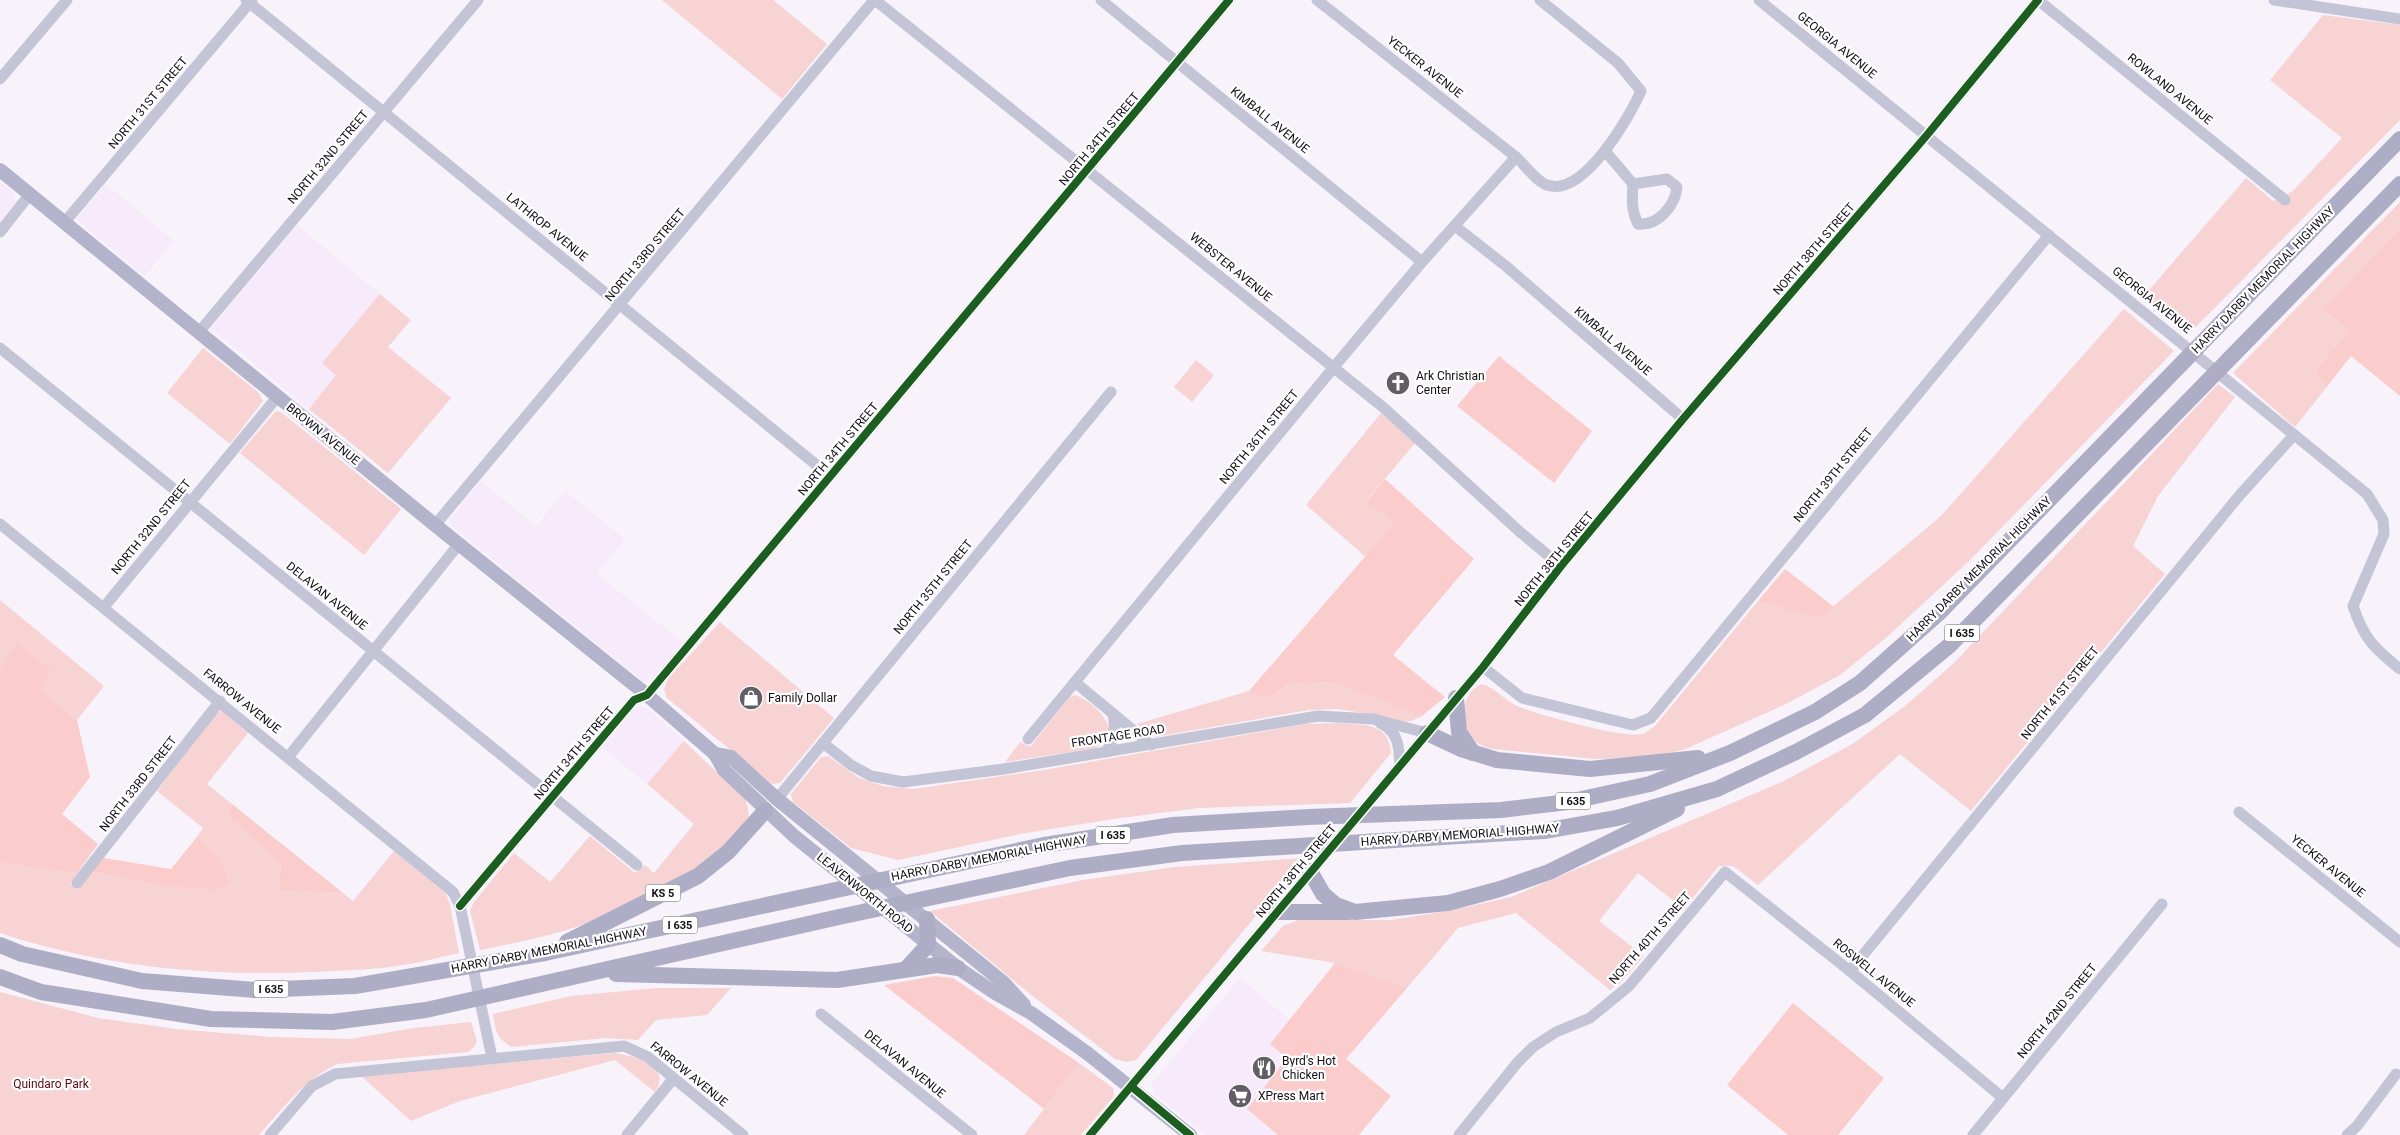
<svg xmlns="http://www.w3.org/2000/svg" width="2400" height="1135" font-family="Roboto,sans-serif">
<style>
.built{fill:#f6eafb}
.green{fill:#f7d3d4}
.forest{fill:#fbcccc}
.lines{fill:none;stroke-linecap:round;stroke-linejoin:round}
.minor{stroke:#c3c4d6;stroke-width:11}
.major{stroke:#b3b3cb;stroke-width:14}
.highway{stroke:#aeadc6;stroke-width:16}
.cycleway-casing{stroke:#fff;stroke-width:11}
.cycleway{stroke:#1b5e20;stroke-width:8}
.labels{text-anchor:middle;stroke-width:4.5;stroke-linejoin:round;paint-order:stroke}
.shield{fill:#fff;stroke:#5a565c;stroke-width:1}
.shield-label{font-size:11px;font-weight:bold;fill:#130e16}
.street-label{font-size:12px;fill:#130e16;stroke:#fff}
.poi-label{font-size:12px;fill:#130e16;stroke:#fff;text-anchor:start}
.park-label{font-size:12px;fill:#600610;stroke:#fff}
</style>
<rect width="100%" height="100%" fill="#f8f2fa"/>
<g class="built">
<path d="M0,182L13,192L15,198V202L0,223Z"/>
<path d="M106,184L174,241L145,276L80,222L78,217Z"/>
<path d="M297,225L380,294L322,363L336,375L309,409L211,328Z"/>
<path d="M481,481L536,526L565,491L625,539L597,574L684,643L651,680L643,681L452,526L450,519Z"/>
<path d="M641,706L647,708L684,741L647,784L602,747L631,711Z"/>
<path d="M1240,978L1290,1020L1270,1044L1287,1058L1247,1109L1278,1135H1206L1155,1094L1152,1083Z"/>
</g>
<g class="green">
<path d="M662,0H773L827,44L782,99Z"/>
<path d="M2323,15L2400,25V120L2187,336L2143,297L2246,178L2273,201L2293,191L2342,138L2270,80Z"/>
<path d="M2400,202V228L2322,309L2350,330L2315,370L2326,388L2295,427L2233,373Z"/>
<path d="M380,294L411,320L388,347L451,398L388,473L309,409L336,375L322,363Z"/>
<path d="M2124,309L2174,351L1970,560L1887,637L1840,675L1786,704L1683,750L1647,757L1595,759L1493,749C1488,748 1482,746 1478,743C1463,734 1460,705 1471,692C1473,689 1478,686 1481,684C1495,687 1504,700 1517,706C1536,714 1625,739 1642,734C1646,733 1651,728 1655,726L1758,601L1818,619L1941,516Z"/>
<path d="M203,348L258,392L263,401L230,444L167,393Z"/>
<path d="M1196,360L1214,375L1192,402L1174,387Z"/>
<path d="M2218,384L2235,397L2158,496L2133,546L2165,574L1971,811L1900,754L1758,885L1733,866H1719L1684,909L1638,873L1599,921L1644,956L1620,983L1610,990L1516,913L1458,928L1407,988L1335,963L1261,951L1283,926L1298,920H1392L1453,910L1511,897L1784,781L1854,743L1905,706L1954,663Z"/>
<path d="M276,411L281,412L401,509L364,555L240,453Z"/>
<path d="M1381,413L1416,442L1367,500L1394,523L1366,557L1306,505Z"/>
<path d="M0,600L104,686L77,720L40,690L17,644L0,669Z"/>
<path d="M720,622L834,718L780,783L772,784L667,698L664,689L668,679Z"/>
<path d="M1332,682L1422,716L1411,721L1402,722L1372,714L1336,709L1309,710L1155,737L1137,724L1249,691L1267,699L1288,684Z"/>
<path d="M1075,695C1091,701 1109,717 1110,734L1096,748L1005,762L1020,742L1030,747L1070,697Z"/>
<path d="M222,711L248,733L207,784L232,804L229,816L281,864L279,890L343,893L353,901L394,851L446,894L450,904L459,953C440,957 422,962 403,965C379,969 355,970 331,971C220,978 105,968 0,933V863L77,873L70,884L78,889L92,872L160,885L220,858L197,837L203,828L157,791L217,712Z"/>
<path d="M1339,723C1363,725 1389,722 1391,753L1350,803L1199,808L1113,819L1020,834L898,860L851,848L793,802L791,794L821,757L828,756L859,778L883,786L914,789L1044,770L1306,724Z"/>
<path d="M684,741L745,799C748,807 750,813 747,821C738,853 630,906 598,919C561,934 520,942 480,950L470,911L474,902L514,853L550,882L590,836L635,873L645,865L654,873L694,824L647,784Z"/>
<path d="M1304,858L1136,1060L1127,1062L1115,1059L1030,994L930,911L1083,880L1175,867Z"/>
<path d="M657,988H731L707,1015L656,1020L638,1040L605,1038L512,1047C495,1037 496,1032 493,1014L571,996Z"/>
<path d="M0,992L98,1018L176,1029L271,1037L350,1039L414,1028L471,1022L477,1041L474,1047L468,1052L337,1064C304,1080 283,1108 259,1135H0Z"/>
<path d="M615,1053C634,1056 673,1066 655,1092L615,1060L460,1101L411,1121L361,1076Z"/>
<path d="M1079,1063L1113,1088L1114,1096L1081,1135H1024Z"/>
</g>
<g class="forest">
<path d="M2400,228V396L2351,356L2326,388L2315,370L2350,330L2322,309Z"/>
<path d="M1499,356L1592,431L1554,483L1457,406Z"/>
<path d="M1385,479L1474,559L1393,655L1445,697L1422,716L1332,682L1288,684L1267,699L1249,691L1394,523L1367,501Z"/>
<path d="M1785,569L1834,607L1818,619L1758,601Z"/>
<path d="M17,643L51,670L40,690L77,720L90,777L62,814L98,844L77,873L0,863V669Z"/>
<path d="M232,804L343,893L279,890L281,864L228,816Z"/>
<path d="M197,837L220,858L228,882L219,890L160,885L92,872L104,858L171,869Z"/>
<path d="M1335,963L1407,988L1346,1059L1391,1096L1359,1135H1278L1247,1109L1287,1058L1270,1044Z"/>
<path d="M935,976L953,978L1079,1063L1044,1109L884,985Z"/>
<path d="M1793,1003L1884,1078L1838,1135H1788L1727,1085Z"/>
</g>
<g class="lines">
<g class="minor">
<path d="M246,0L830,476"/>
<path d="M875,0L1384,408L1520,532L1561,566"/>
<path d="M1101,0L1422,262"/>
<path d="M1317,0L1516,157C1525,165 1536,181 1547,185C1583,198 1629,118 1641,91L1618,63L1540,0"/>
<path d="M1759,0L2367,494L2383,520L2384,534L2353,606C2364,639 2374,648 2400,669"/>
<path d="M2038,0L2285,200"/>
<path d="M2274,0L2400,19"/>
<path d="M0,79L67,0"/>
<path d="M1606,152L1633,184"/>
<path d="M1667,179L1677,187C1675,206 1658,226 1638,224C1631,210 1632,199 1633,184Z"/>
<path d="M64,223L252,0"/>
<path d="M1455,226L1507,267L1683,419"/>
<path d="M0,232L30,194"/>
<path d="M199,332L478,0"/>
<path d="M0,348L637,865"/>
<path d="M0,524L453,892L460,906L492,1058"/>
<path d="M435,525L874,0"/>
<path d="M104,607L278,396"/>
<path d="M1483,667L1522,698L1633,725L1651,718L2049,235"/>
<path d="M1076,683L1151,745"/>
<path d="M1380,723C1399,732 1399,747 1400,766"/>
<path d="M1028,739L1334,367L1422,262L1516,157"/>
<path d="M823,743L851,765L871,776L903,782L1004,769L1318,716L1373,719L1427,733"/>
<path d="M1106,752C1114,739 1116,729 1113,714"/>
<path d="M289,756L459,544"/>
<path d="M777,799L1111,392"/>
<path d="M2239,812L2400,942"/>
<path d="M77,883L220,701"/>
<path d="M460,906L634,700L647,695L1229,0"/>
<path d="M1850,971L2239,496L2294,435"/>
<path d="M821,1014L972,1135"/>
<path d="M270,1135L312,1086L335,1074L624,1046L648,1057L743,1135"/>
<path d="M627,1135L673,1079"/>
<path d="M1090,1135L1483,667L1561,566L1683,419L1927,135L2038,0"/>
<path d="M1459,1135L1517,1063L1533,1047L1556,1032L1590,1018L1629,986L1725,872L1850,971L2003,1098"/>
<path d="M1973,1135L2162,904"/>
<path d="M2347,1135L2357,1126L2396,1074"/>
</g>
<g class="major">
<path d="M0,170L435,525L647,695L715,754L724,770L794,836L958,968L995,993L1031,1013L1087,1053L1190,1135"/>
<path d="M715,754L731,757L777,799L1004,983L1024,1005"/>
</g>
<g class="highway">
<path d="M1456,698L1459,732L1473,753"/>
<path d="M1427,733L1461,749L1497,760L1590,769L1698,758"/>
<path d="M1310,871L1323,894L1336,905L1355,912L1448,903L1500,889L1549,872L1677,809"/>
<path d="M1276,912H1349"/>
<path d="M567,942L698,876L728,852L765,811"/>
<path d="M0,945L22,954L142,981L255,990L355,986L545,953L1044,845L1173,825L1308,817L1501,810L1568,802L1650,784L1730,753L1815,712L1860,683L1940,612L2400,139"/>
<path d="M906,969L928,945L927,919"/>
<path d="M616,974L837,980L924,967L937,965L958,968"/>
<path d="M0,977L41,992L211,1019L332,1022L426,1010L839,917L1070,868L1182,853L1544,831L1617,818L1717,789L1796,752L1865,715L1950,645L2400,184"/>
</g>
<g class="cycleway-casing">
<g id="cycleway">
<path d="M460,906L634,700L647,695L1229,0"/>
<path d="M1132,1087L1190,1135"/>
<path d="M1090,1135L1483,667L1561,566L1683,419L1927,135L2038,0"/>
</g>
</g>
<use href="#cycleway" class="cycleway"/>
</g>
<defs>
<g id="church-disc" transform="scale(1.25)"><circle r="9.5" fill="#635e66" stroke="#fff"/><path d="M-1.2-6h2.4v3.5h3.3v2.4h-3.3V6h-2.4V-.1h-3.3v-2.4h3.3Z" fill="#fff"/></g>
<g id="shop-disc" transform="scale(1.25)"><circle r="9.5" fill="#635e66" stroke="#fff"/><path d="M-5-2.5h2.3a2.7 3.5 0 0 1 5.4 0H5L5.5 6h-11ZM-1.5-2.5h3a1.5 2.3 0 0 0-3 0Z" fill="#fff"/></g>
<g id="restaurant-disc" transform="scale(1.25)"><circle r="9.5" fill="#635e66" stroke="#fff"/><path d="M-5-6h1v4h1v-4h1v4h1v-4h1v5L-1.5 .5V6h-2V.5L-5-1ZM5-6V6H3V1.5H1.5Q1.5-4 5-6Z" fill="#fff"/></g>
<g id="supermarket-disc" transform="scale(1.25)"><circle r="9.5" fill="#635e66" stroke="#fff"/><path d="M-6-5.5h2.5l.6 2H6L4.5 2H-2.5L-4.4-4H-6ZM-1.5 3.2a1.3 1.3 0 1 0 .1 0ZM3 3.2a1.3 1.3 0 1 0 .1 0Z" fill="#fff"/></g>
</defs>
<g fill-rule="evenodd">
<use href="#church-disc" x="1398" y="383"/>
<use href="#shop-disc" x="751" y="698"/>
<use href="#restaurant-disc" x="1264" y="1068"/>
<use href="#supermarket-disc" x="1240" y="1096"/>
</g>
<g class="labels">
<g class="shield">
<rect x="1944.5" y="624.5" width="35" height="17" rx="4"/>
<rect x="1555.5" y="792.5" width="35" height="17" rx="4"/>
<rect x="1095.5" y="826.5" width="35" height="17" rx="4"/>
<rect x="645.5" y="884.5" width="35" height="17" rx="4"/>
<rect x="662.5" y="916.5" width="35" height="17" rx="4"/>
<rect x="253.5" y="980.5" width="35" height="17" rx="4"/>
</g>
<g class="shield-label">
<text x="1962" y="637">I 635</text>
<text x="1573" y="805">I 635</text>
<text x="1113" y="839">I 635</text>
<text x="663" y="897">KS 5</text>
<text x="680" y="929">I 635</text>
<text x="271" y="993">I 635</text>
</g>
<g class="street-label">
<text transform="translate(1837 45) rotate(39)" y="4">GEORGIA AVENUE</text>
<text transform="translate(1425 67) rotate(38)" y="4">YECKER AVENUE</text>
<text transform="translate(2170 89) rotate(39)" y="4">ROWLAND AVENUE</text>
<text transform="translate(148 103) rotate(-50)" y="4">NORTH 31ST STREET</text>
<text transform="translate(1270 120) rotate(39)" y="4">KIMBALL AVENUE</text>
<text transform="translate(1099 139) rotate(-50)" y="4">NORTH 34TH STREET</text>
<text transform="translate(328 157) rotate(-50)" y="4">NORTH 32ND STREET</text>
<text transform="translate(547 227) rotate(39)" y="4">LATHROP AVENUE</text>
<text transform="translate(1814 249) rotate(-49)" y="4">NORTH 38TH STREET</text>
<text transform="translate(645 255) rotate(-50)" y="4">NORTH 33RD STREET</text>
<text transform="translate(1231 267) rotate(39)" y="4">WEBSTER AVENUE</text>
<text transform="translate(2263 280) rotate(-46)" y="4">HARRY DARBY MEMORIAL HIGHWAY</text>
<text transform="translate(2152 300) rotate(39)" y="4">GEORGIA AVENUE</text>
<text transform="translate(1613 341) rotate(41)" y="4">KIMBALL AVENUE</text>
<text transform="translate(323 434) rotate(39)" y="4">BROWN AVENUE</text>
<text transform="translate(1259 437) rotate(-51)" y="4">NORTH 36TH STREET</text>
<text transform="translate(838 449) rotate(-50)" y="4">NORTH 34TH STREET</text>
<text transform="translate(1833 475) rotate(-51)" y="4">NORTH 39TH STREET</text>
<text transform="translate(151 527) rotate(-51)" y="4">NORTH 32ND STREET</text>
<text transform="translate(1554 559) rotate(-51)" y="4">NORTH 38TH STREET</text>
<text transform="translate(1979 569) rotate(-45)" y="4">HARRY DARBY MEMORIAL HIGHWAY</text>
<text transform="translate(933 587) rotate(-51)" y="4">NORTH 35TH STREET</text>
<text transform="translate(327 596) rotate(39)" y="4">DELAVAN AVENUE</text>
<text transform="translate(2060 693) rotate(-51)" y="4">NORTH 41ST STREET</text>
<text transform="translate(242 701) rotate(39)" y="4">FARROW AVENUE</text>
<text transform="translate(1118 736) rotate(-9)" y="4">FRONTAGE ROAD</text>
<text transform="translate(574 753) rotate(-50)" y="4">NORTH 34TH STREET</text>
<text transform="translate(138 784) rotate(-52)" y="4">NORTH 33RD STREET</text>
<text transform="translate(1460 835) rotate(-4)" y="4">HARRY DARBY MEMORIAL HIGHWAY</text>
<text transform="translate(989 858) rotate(-11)" y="4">HARRY DARBY MEMORIAL HIGHWAY</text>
<text transform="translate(2328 866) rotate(39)" y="4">YECKER AVENUE</text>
<text transform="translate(1296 871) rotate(-50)" y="4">NORTH 38TH STREET</text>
<text transform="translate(865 893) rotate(39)" y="4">LEAVENWORTH ROAD</text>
<text transform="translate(1650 938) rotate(-49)" y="4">NORTH 40TH STREET</text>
<text transform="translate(549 950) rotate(-11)" y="4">HARRY DARBY MEMORIAL HIGHWAY</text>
<text transform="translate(1874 973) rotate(39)" y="4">ROSWELL AVENUE</text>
<text transform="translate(2057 1011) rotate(-51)" y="4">NORTH 42ND STREET</text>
<text transform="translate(905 1064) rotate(39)" y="4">DELAVAN AVENUE</text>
<text transform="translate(689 1074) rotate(39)" y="4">FARROW AVENUE</text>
</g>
<g class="poi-label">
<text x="1416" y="380">Ark Christian<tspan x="1416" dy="14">Center</tspan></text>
<text x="768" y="702">Family Dollar</text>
<text x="1282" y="1065">Byrd's Hot<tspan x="1282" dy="14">Chicken</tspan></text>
<text x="1258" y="1100">XPress Mart</text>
</g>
<g class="park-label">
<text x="51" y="1088">Quindaro Park</text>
</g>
</g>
</svg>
